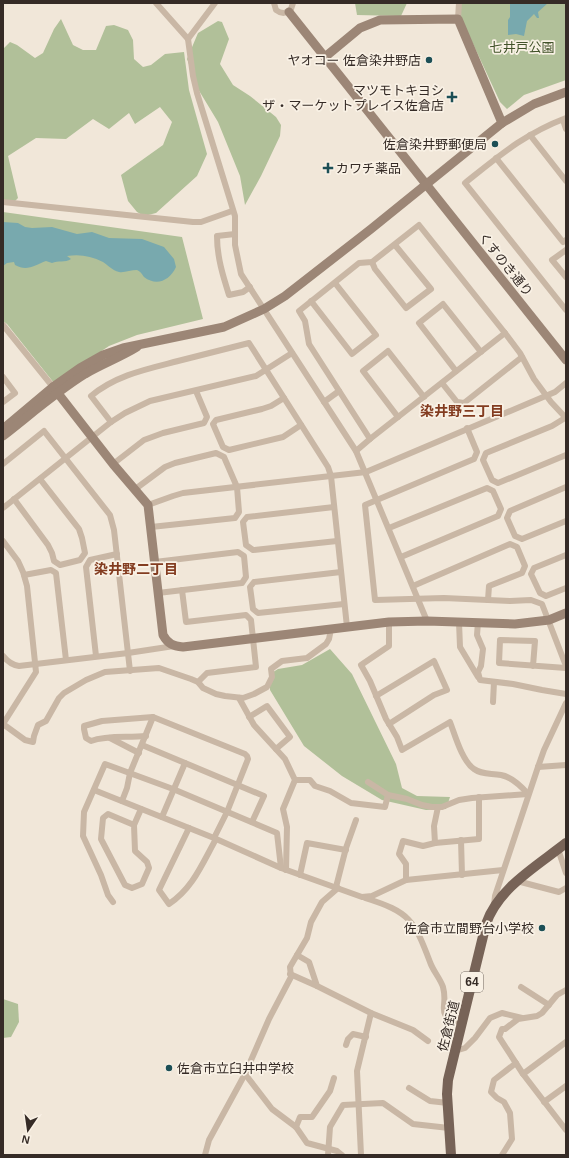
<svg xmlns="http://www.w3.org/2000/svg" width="569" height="1158" font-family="Arial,'Noto Sans JP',sans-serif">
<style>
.green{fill:#b1c099}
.water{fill:#78a9ae}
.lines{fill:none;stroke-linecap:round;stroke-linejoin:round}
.street{stroke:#c9b7a5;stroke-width:6}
.secondary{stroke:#9c8676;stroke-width:9}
.primary{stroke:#776357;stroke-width:10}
.poi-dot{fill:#1c4f56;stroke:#f9f1e5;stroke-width:1.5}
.labels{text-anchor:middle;stroke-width:3.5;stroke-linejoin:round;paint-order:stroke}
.shield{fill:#f9f1e5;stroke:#70665f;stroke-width:1}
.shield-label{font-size:12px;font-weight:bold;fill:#352b26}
.park-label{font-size:13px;fill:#42532a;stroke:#f9f1e5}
.poi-label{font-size:13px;fill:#352b26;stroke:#f9f1e5;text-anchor:end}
.street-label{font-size:13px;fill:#352b26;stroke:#f9f1e5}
.neighbourhood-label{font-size:14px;font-weight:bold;fill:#833c20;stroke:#f9f1e5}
</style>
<rect width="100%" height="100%" fill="#f1e7d9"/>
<g class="green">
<path d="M355,3H407L401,16L357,15Z"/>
<path d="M461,3H566V80L524,95L507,109L500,102L462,20L460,11Z"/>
<path d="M61,19L73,45L83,50H96L106,26L114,25L128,30L133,40L134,59L143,67L151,65L165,54L184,52L189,90L207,154L197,176L156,213L144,216L137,212L128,201L121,175L163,145L172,122L160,107L135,124L129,113L109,129L93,119L66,139L36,138L8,156L18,198L15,201L3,200V49L10,42L17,45L35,58L43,53L54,29Z"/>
<path d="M218,21L222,22L229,39L220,64L233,85L250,96L276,117L281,125L280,136L261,176L245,205L240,176L218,122L198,89L187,59L198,33Z"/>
<path d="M3,212L182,237L203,319L137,335L109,346L54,383L7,324L3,321Z"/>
<path d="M330,649L352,674L396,764L402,788L417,796L450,797L446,809L426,810L382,800L342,776L304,746L270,690V674L278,669L302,665Z"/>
<path d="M3,999L18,1004L19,1022L11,1037L3,1038Z"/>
</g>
<g class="water">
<path d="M510,3H548L538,12L539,18H537L534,14L527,21L524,36L516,34L508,35V20L510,17Z"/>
<path d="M3,222L18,223L25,227L32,228L52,227L77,234L92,232L109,238L142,239L164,247L174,259L176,267C170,280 157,287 144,277C142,274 141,272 137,270C131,270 124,273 119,272C112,270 109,266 103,262C91,256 80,254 67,256L71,259C65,263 58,260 52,263L46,261C35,265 27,272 15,265L14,262L7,263L3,266Z"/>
</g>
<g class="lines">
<g class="street">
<path d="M156,3L188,39L193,76L197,93L235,216V245L241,274L356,451L427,621"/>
<path d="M274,3L276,10C281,14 287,14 291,9L293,3"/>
<path d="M458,19L459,3"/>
<path d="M188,39L215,3"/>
<path d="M566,118C524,134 499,156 465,183L566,310"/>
<path d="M563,120L566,129"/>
<path d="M530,135L566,181"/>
<path d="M496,158L563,242L566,240"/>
<path d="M3,202L193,222H201L232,211"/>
<path d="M235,234L217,236C217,257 223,276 229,295L243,292L250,287"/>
<path d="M566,250L552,260L566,277"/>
<path d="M372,262L375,269L406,308L431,289L395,245"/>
<path d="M311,301L352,354L376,335L335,283"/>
<path d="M3,325L53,387"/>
<path d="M456,371L419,323L443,304L481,352"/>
<path d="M3,377L15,393L3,402"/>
<path d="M442,383L457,402L464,403L522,357"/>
<path d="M284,398L271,406L262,409L216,420L213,424L223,447L229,450L283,437L301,425"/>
<path d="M324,402L339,391"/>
<path d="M398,417L363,371L388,351L424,397"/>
<path d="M565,418L552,426L486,453L483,460L492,480L498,483L566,455"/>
<path d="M111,422L91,396C116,375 147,369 178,361C202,355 226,349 249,343L328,467L331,476L347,627"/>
<path d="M467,428L477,452L474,459L365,505L375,600L444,598L510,601L531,600L542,604L566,666"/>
<path d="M370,439L309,344L305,321L299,311L359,263L372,262L419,225L505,333L520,353L534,379L551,402L566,418"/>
<path d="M356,451L370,439L505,333"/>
<path d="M3,464L44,431L110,515L114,530L130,671"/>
<path d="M113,464L144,440L163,433L204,423L207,417L196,391"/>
<path d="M566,487L510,511L507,518L515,536L522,539L566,521"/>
<path d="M134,490L165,467L175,463L216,453L224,457L237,487L239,512L235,518L151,527"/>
<path d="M14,499L48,545L52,553L54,561L60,565L80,560L85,553L82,538L79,529L40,479"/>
<path d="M148,505L173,496L183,493L366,472L555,392L566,383"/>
<path d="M334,507L247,517L243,522L246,545L253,550L337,541"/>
<path d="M3,508L111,422L125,413L150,401L256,376L292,353"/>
<path d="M389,528L487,488L493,491L501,509L498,516L401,557"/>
<path d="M3,541L18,561L23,572L27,586L36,672L3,724L25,740L33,742L34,736L38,725L46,721L59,698L64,693L86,680L105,672L159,668L191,679L198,682L203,688L216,694L225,696L243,698L254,694L267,687L272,677L271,669L282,661L307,658L326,644L329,639L331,629"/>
<path d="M566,555L534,568L531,574L540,593L546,596L566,588"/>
<path d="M155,562L238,552L244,556L246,577L242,583L158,593"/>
<path d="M341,572L254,582L250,587L253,609L258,613L344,604"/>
<path d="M24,575L51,570L56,573L66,660"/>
<path d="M413,586L510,544L517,547L525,566L522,573L489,586L488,600"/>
<path d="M182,590L186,622L246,615L251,620L256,667L207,673L198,682"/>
<path d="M389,622V646L361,665L370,681L386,719L397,737L402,750L450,722C455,735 462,761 474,769C482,775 491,773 501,775C512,777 521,786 528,794"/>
<path d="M459,622L460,647L478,677"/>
<path d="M478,622L477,635L483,649L481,666L478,672L480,680L513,684L542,690L566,694"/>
<path d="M3,656C8,662 12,665 19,666L128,653L174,646"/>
<path d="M96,656L86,567L90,560L117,554"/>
<path d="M533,666L535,641L500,640L499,663L566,668"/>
<path d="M376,696L434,661L447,690L434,695L389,724"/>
<path d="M239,698L254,725L285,759L295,780L283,809L287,827L286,870"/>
<path d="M493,702L494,682"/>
<path d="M249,717L267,706L290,737L276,749"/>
<path d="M146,736C127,738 108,735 91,741L86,738L84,729V726L102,721L153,717L245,754L247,756L248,759L227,812L214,838"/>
<path d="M110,738L139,753"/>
<path d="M142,745L264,796L252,822"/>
<path d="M538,767L566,765"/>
<path d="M295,780H310L315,786L330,791L351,803L385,807L388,795"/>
<path d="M368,782L388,795L407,799L422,805L432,807H442L459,800L472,798L528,794"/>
<path d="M94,790L214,838L281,868L362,897L372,896L406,880L503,870"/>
<path d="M122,801L127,788L130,773L153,717"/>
<path d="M438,807L434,826L435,843L479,839V797"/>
<path d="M162,817L185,763"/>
<path d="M134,825L108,814L103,818L101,839L125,885L132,888L142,884L149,868L147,862L135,851L134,825L141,809"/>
<path d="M189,828L159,890L169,904C193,888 202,864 216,839"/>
<path d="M461,840L462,875"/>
<path d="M558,849L566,873"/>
<path d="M300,875L307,843L346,850"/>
<path d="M406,880V864L399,854L403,841L423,846L435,843"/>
<path d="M517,881L559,892L566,888"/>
<path d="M336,887L346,848L356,820"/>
<path d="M365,898C410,912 414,920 430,962C433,971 440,978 443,987C449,1009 433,1013 461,1026"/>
<path d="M113,902L108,895L101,875L83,836L84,812L105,764L173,789L277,833L281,868"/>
<path d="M494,905L495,896L538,767L544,750L566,703"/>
<path d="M297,955L309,962L317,986L371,1013L413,1030L428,1041"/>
<path d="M290,974L317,986"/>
<path d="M521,987L549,1005"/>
<path d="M566,990L557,995L542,1013L537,1016L518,1019L505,1029H502L499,1037L523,1074L566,1130"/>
<path d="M346,1045L348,1039L353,1034L366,1037"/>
<path d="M455,1051L465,1048L475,1038L490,1018L502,1013L522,1018"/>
<path d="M245,1074L272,1109L296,1127L307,1143L337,1151L342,1155"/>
<path d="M523,1074L566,1042"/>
<path d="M409,1088L430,1101L448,1103"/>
<path d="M544,1102L566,1086"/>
<path d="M296,1127L300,1117H312L330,1091L334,1078"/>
<path d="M205,1155L209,1140L245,1074L269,1019L291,977L290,967L307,938L311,922L322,902L338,888"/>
<path d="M328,1155L330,1127L343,1105L383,1103L413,1124L449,1128"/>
<path d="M361,1155L357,1071L371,1013"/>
<path d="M502,1155L512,1139L510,1113L504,1102L497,1098L491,1092L494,1080L516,1063"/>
</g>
<g class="secondary">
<path d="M289,12L566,360"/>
<path d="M325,57L360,28L380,20L458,19L502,123"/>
<path d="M53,387L113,464L148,505L163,635C168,644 173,646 183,647L389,622L427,621L515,624L549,620L566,613"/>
<path d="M3,429L53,387L80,368L103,355L123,348L224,327L264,309L285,296L371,229L502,123L534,104L566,92"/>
<path d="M3,436C30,415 56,392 85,374C102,364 121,357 137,347"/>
</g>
<path class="primary" d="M451,1155L447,1094L448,1080L486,924C498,888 537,866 566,843"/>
</g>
<g class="poi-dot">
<circle cx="429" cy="60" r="4"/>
<path d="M450 91h4v4h4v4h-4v4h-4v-4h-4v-4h4z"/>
<circle cx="495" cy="144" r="4"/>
<path d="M326 162h4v4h4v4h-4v4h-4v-4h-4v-4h4z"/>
<circle cx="542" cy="928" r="4"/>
<circle cx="169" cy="1068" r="4"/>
</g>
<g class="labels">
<rect class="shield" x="461" y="972" width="22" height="20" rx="3"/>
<g class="shield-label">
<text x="472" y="986">64</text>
</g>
<g class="park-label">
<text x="522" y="52">七井戸公園</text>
</g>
<g class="poi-label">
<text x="421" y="65">ヤオコー 佐倉染井野店</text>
<text x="444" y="95">マツモトキヨシ<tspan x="444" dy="15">ザ・マーケットプレイス佐倉店</tspan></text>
<text x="487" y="149">佐倉染井野郵便局</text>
<text x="336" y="173" text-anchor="start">カワチ薬品</text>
<text x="534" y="933">佐倉市立間野台小学校</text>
<text x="177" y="1073" text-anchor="start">佐倉市立臼井中学校</text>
</g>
<g class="street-label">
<text transform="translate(506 264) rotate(51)" y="5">くすのき通り</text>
<text transform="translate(448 1026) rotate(-76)" y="5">佐倉街道</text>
</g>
<g class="neighbourhood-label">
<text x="462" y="416">染井野三丁目</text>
<text x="136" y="574">染井野二丁目</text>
</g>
</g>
<rect width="569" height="1158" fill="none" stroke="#352b26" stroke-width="8"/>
<g transform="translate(28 1130) rotate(193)" stroke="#f9f1e5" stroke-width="3" paint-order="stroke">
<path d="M0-3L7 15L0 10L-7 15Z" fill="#352b26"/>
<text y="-6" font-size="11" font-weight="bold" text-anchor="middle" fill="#352b26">N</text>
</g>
</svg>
